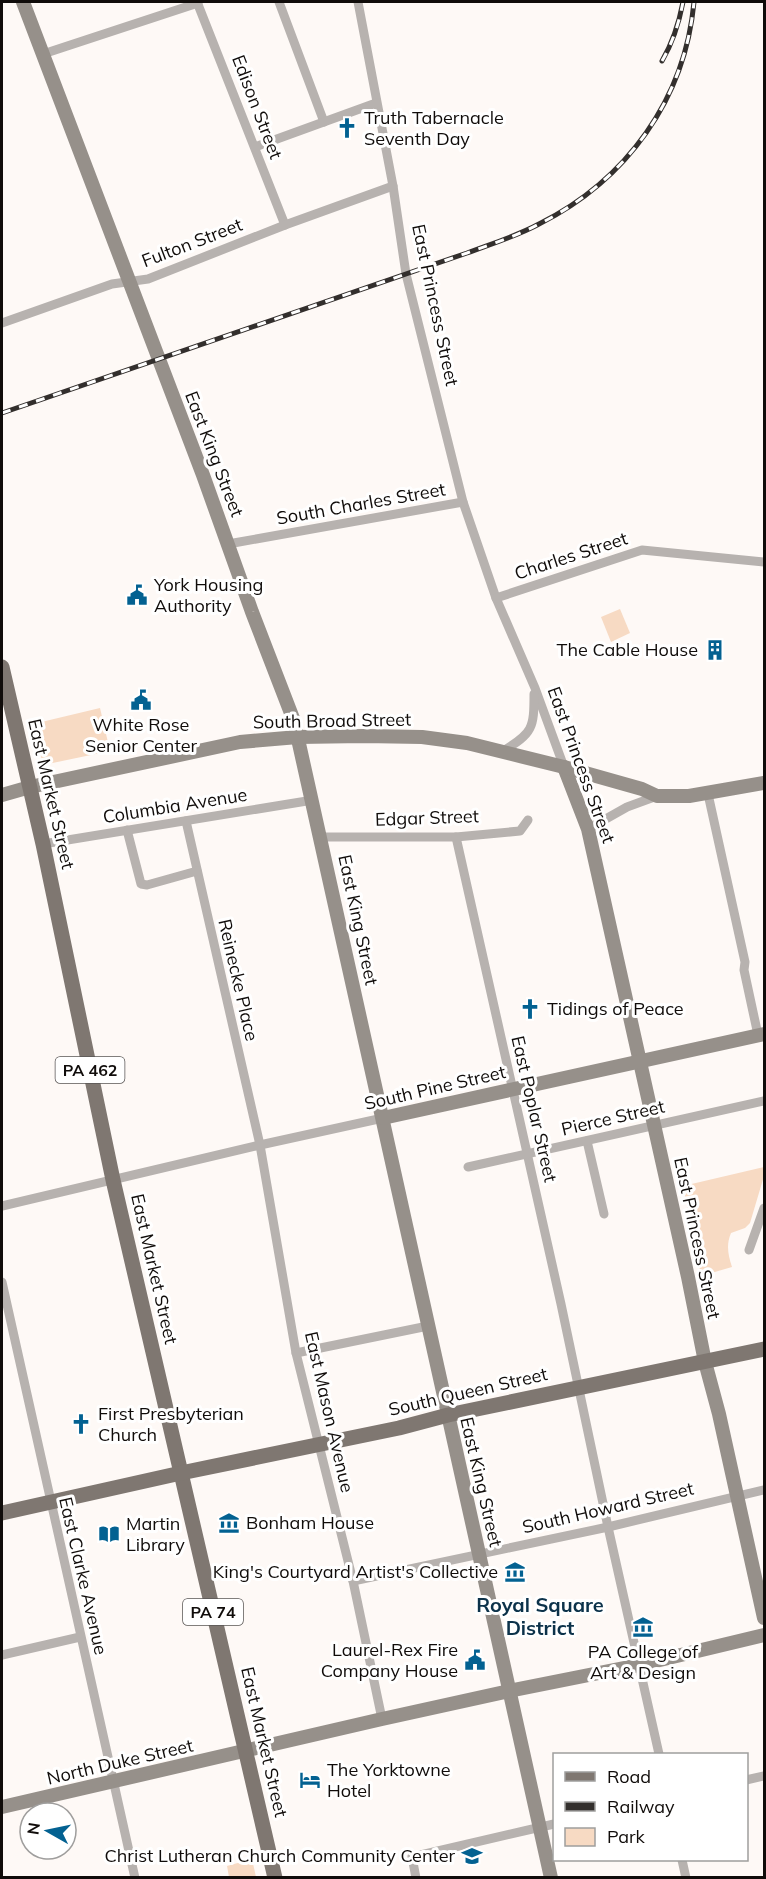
<svg xmlns="http://www.w3.org/2000/svg" width="766" height="1879" font-family="Mulish,sans-serif">
<style>
.green{fill:#f7dac3}
.lines{fill:none;stroke-linecap:round;stroke-linejoin:round}
.street{stroke:#b7b2af;stroke-width:9}
.secondary{stroke:#96908a;stroke-width:14}
.primary{stroke:#7f7771;stroke-width:15}
.rail-casing{stroke:#332f2d;stroke-width:5}
.rail{stroke:#fff;stroke-width:3;stroke-dasharray:9;stroke-linecap:butt}
.labels{text-anchor:middle;stroke-width:6;stroke-linejoin:round;paint-order:stroke}
.shield{fill:#fff;stroke:#585554;stroke-width:1.5}
.shield-label{font-size:16px;font-weight:bold;fill:#100c0a}
.street-label{font-size:18px;fill:#100c0a;stroke:#fff}
.poi-label{font-size:18px;fill:#100c0a;stroke:#fff;text-anchor:start}
.neighbourhood-label{font-size:20px;font-weight:bold;fill:#0c324a;stroke:#fff}
</style>
<rect width="100%" height="100%" fill="#fef9f6"/>
<g class="green">
<path d="M620,609L630,633L611,642L601,617Z"/>
<path d="M100,708L110,751L43,765L33,724Z"/>
<path d="M764,1167V1176L750,1223L745,1228L731,1233C726,1245 728,1255 732,1267L701,1276L683,1186Z"/>
<path d="M252,1859L256,1877H229L227,1866Z"/>
</g>
<g class="lines">
<g class="street">
<path d="M197,2L285,225"/>
<path d="M279,2L324,122"/>
<path d="M358,2L393,186L406,274L463,502L496,598L535,688L564,767"/>
<path d="M43,54L198,3"/>
<path d="M255,147L376,103"/>
<path d="M2,323L112,284L148,279L285,225L393,186"/>
<path d="M228,544L463,502"/>
<path d="M496,598L642,550L764,562"/>
<path d="M503,751C533,733 534,728 534,694"/>
<path d="M708,794L745,962L744,970L758,1035"/>
<path d="M186,821L260,1145L296,1353L353,1581L382,1719"/>
<path d="M588,829L627,807L657,796"/>
<path d="M127,830L141,884L147,885L197,871"/>
<path d="M321,837H456L520,831L528,820"/>
<path d="M456,837L561,1304L608,1527L659,1754"/>
<path d="M43,844L313,800"/>
<path d="M587,1141L604,1214"/>
<path d="M468,1167L764,1101"/>
<path d="M2,1206L260,1145L383,1118"/>
<path d="M749,1250L764,1208"/>
<path d="M2,1282L135,1878"/>
<path d="M296,1353L428,1326"/>
<path d="M353,1581L608,1527L764,1490"/>
<path d="M2,1655L80,1637"/>
<path d="M746,1780L764,1776"/>
<path d="M682,1860L686,1878"/>
<path d="M416,1878L412,1857L554,1824"/>
</g>
<g class="secondary">
<path d="M23,2L203,475L252,612L294,721L551,1878"/>
<path d="M564,767L588,829L688,1277L705,1362L719,1414L764,1618"/>
<path d="M2,795L30,787L240,742L298,737L364,736L422,737L467,743L564,767L642,789L657,796H689L764,783"/>
<path d="M383,1118L764,1034"/>
<path d="M2,1807L382,1719L509,1691L639,1665L764,1635"/>
</g>
<g class="primary">
<path d="M2,667L43,844L113,1180L275,1878"/>
<path d="M2,1513L181,1473L399,1428L448,1415L764,1349"/>
</g>
<g class="rail-casing">
<g id="rail">
<path d="M662,61C673,42 679,23 683,2"/>
<path d="M2,413L467,253C491,244 517,236 539,224C627,180 685,99 694,2"/>
</g>
</g>
<use href="#rail" class="rail"/>
</g>
<defs>
<g id="church-bare" transform="scale(1.62)"><path d="M-1.2-6h2.4v3.5h3.3v2.4h-3.3V6h-2.4V-.1h-3.3v-2.4h3.3Z" fill="#036191" stroke="#fff" stroke-width="2.5" paint-order="stroke"/></g>
<g id="civic-bare" transform="scale(1.62)"><path d="M-.6-6.5H3V-4.5H.6V-3L4-1V1h2V6H-6V1h2V-1L-.6-3ZM-1.2 2.5V6h2.4V2.5Z" fill="#036191" stroke="#fff" stroke-width="2.5" paint-order="stroke"/></g>
<g id="building-bare" transform="scale(1.62)"><path d="M-4-6H4V6H1V3H-1V6H-4ZM-2.5-4.3h1.7v1.8h-1.7ZM.8-4.3h1.7v1.8H.8ZM-2.5-1h1.7V.8h-1.7ZM.8-1h1.7V.8H.8Z" fill="#036191" stroke="#fff" stroke-width="2.5" paint-order="stroke"/></g>
<g id="museum-bare" transform="scale(1.62)"><path d="M0-6L6-3V-2H-6V-3ZM-5-1h2V3h-2ZM-1-1h2V3h-2ZM3-1h2V3H3ZM-6 4H6V6H-6Z" fill="#036191" stroke="#fff" stroke-width="2.5" paint-order="stroke"/></g>
<g id="library-bare" transform="scale(1.62)"><path d="M-6-4Q-3-5.5-.7-3.5V5Q-3 3-6 4ZM6-4Q3-5.5 .7-3.5V5Q3 3 6 4Z" fill="#036191" stroke="#fff" stroke-width="2.5" paint-order="stroke"/></g>
<g id="hotel-bare" transform="scale(1.62)"><path d="M-6-4.5h1.5V1H6V5H4.5V3h-9V5H-6ZM-4 0a1.8 1.8 0 1 1 3.6 0ZM.5 0V-2.5h3Q6-2.5 6 0Z" fill="#036191" stroke="#fff" stroke-width="2.5" paint-order="stroke"/></g>
<g id="school-bare" transform="scale(1.62)"><path d="M0-5L7-2L0 1L-7-2ZM-4 1L0 2.5L4 1V4Q0 6-4 4Z" fill="#036191" stroke="#fff" stroke-width="2.5" paint-order="stroke"/></g>
</defs>
<g fill-rule="evenodd">
<use href="#church-bare" x="347" y="128"/>
<use href="#civic-bare" x="137" y="595"/>
<use href="#building-bare" x="715" y="650"/>
<use href="#civic-bare" x="141" y="700"/>
<use href="#church-bare" x="530" y="1009"/>
<use href="#church-bare" x="81" y="1424"/>
<use href="#museum-bare" x="229" y="1523"/>
<use href="#library-bare" x="109" y="1534"/>
<use href="#museum-bare" x="515" y="1572"/>
<use href="#museum-bare" x="643" y="1627"/>
<use href="#civic-bare" x="475" y="1660"/>
<use href="#hotel-bare" x="310" y="1780"/>
<use href="#school-bare" x="472" y="1856"/>
</g>
<g class="labels">
<g class="shield">
<rect x="55.5" y="1057" width="69" height="26" rx="4.5"/>
<rect x="183" y="1599" width="60" height="26" rx="4.5"/>
</g>
<g class="shield-label">
<text x="90" y="1076">PA 462</text>
<text x="213" y="1618">PA 74</text>
</g>
<g class="street-label">
<text transform="translate(257 107) rotate(69)" y="6">Edison Street</text>
<text transform="translate(192 243) rotate(-21)" y="6">Fulton Street</text>
<text transform="translate(435 305) rotate(78)" y="6">East Princess Street</text>
<text transform="translate(214 454) rotate(69)" y="6">East King Street</text>
<text transform="translate(361 504) rotate(-10)" y="6">South Charles Street</text>
<text transform="translate(571 556) rotate(-18)" y="6">Charles Street</text>
<text transform="translate(332 721) rotate(-1)" y="6">South Broad Street</text>
<text transform="translate(581 765) rotate(70)" y="6">East Princess Street</text>
<text transform="translate(51 794) rotate(77)" y="6">East Market Street</text>
<text transform="translate(175 806) rotate(-9)" y="6">Columbia Avenue</text>
<text transform="translate(427 818) rotate(-2)" y="6">Edgar Street</text>
<text transform="translate(358 920) rotate(78)" y="6">East King Street</text>
<text transform="translate(238 980) rotate(77)" y="6">Reinecke Place</text>
<text transform="translate(435 1088) rotate(-13)" y="6">South Pine Street</text>
<text transform="translate(534 1109) rotate(77)" y="6">East Poplar Street</text>
<text transform="translate(613 1118) rotate(-13)" y="6">Pierce Street</text>
<text transform="translate(697 1238) rotate(78)" y="6">East Princess Street</text>
<text transform="translate(154 1269) rotate(77)" y="6">East Market Street</text>
<text transform="translate(468 1392) rotate(-13)" y="6">South Queen Street</text>
<text transform="translate(329 1412) rotate(77)" y="6">East Mason Avenue</text>
<text transform="translate(481 1482) rotate(77)" y="6">East King Street</text>
<text transform="translate(608 1508) rotate(-13)" y="6">South Howard Street</text>
<text transform="translate(83 1576) rotate(77)" y="6">East Clarke Avenue</text>
<text transform="translate(264 1742) rotate(77)" y="6">East Market Street</text>
<text transform="translate(120 1762) rotate(-13)" y="6">North Duke Street</text>
</g>
<g class="poi-label">
<text x="364" y="124">Truth Tabernacle<tspan x="364" dy="21">Seventh Day</tspan></text>
<text x="154" y="591">York Housing<tspan x="154" dy="21">Authority</tspan></text>
<text x="698" y="656" text-anchor="end">The Cable House</text>
<text x="141" y="731" text-anchor="middle">White Rose<tspan x="141" dy="21">Senior Center</tspan></text>
<text x="547" y="1015">Tidings of Peace</text>
<text x="98" y="1420">First Presbyterian<tspan x="98" dy="21">Church</tspan></text>
<text x="246" y="1529">Bonham House</text>
<text x="126" y="1530">Martin<tspan x="126" dy="21">Library</tspan></text>
<text x="498" y="1578" text-anchor="end">King's Courtyard Artist's Collective</text>
<text x="458" y="1656" text-anchor="end">Laurel-Rex Fire<tspan x="458" dy="21">Company House</tspan></text>
<text x="643" y="1658" text-anchor="middle">PA College of<tspan x="643" dy="21">Art &amp; Design</tspan></text>
<text x="327" y="1776">The Yorktowne<tspan x="327" dy="21">Hotel</tspan></text>
<text x="455" y="1862" text-anchor="end">Christ Lutheran Church Community Center</text>
</g>
<g class="neighbourhood-label">
<text x="540" y="1612">Royal Square<tspan x="540" dy="23">District</tspan></text>
</g>
</g>
<rect width="766" height="1879" fill="none" stroke="#100c0a" stroke-width="6"/>
<rect x="553" y="1753" width="195" height="108" fill="#ffffff" stroke="#9f9e9d" stroke-width="1.5"/>
<rect x="565" y="1772" width="30" height="9" fill="#7f7771" stroke="#9f9e9d" stroke-width="1.5"/>
<text x="607" y="1783" font-size="18" fill="#100c0a">Road</text>
<rect x="565" y="1802" width="30" height="9" fill="#332f2d" stroke="#9f9e9d" stroke-width="1.5"/>
<text x="607" y="1813" font-size="18" fill="#100c0a">Railway</text>
<rect x="565" y="1828" width="30" height="18" fill="#f7dac3" stroke="#9f9e9d" stroke-width="1.5"/>
<text x="607" y="1843" font-size="18" fill="#100c0a">Park</text>
<g transform="translate(48 1831) rotate(279)"><circle r="28" fill="#ffffff" stroke="#9f9e9d" stroke-width="1.5"/>
<path d="M0-4.5L10 22L0 15L-10 22Z" fill="#036191"/>
<text y="-9" font-size="16" font-weight="bold" text-anchor="middle" fill="#100c0a">N</text>
</g>
</svg>
